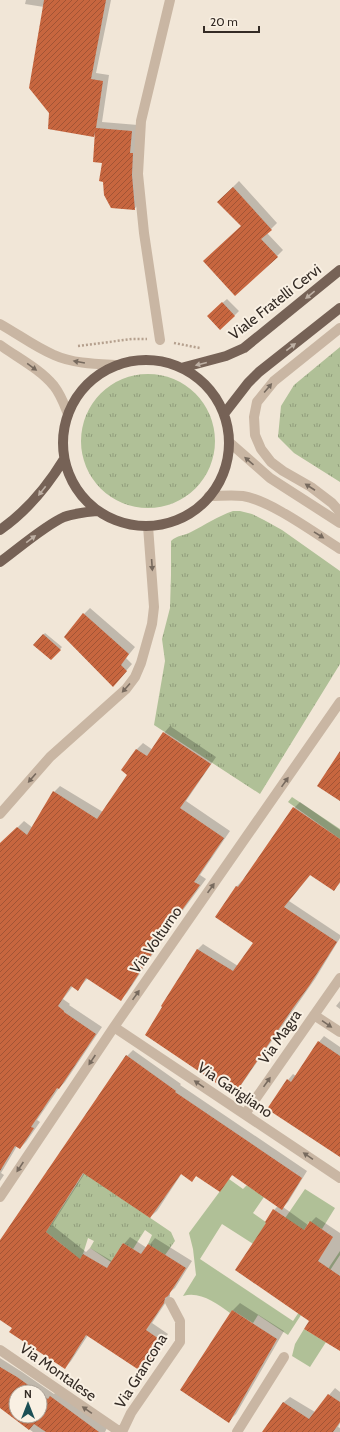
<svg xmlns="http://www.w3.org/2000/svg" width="340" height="1432" font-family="Cabin,sans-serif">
  <defs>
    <pattern id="grass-tufts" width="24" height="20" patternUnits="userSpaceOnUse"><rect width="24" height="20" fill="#b0c097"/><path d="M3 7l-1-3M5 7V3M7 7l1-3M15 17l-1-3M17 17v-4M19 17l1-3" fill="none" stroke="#909c7b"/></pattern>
    <pattern id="building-hatch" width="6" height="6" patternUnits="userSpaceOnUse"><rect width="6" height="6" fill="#c7663f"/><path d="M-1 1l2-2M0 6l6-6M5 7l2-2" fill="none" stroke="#a25435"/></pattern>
  </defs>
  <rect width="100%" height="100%" fill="#f1e6d7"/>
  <!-- grass -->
  <path fill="url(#grass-tufts)" d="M 340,347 L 340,482 L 294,453 L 278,437 L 281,406 L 294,385 Z
    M81 441a67 67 0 1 1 134 0a67 67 0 1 1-134 0Z
    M 233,511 L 240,511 L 252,514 L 264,520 L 282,530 L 340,571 L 340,664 L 260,794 L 154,725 L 165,661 L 162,639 L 170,608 L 171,575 L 171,541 C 177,535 184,536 191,532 C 205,525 218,516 233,511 Z
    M 84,1173 L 171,1232 L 175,1241 L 165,1255 L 148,1244 L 152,1235 L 145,1230 L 133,1249 L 123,1243 L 111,1262 L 90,1248 L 94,1241 L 88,1238 L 83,1254 L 75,1268 L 58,1258 L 65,1247 L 46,1232 Z"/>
  <!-- garden -->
  <path fill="#b0c097" d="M 292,797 L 340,829 L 340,839 L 288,802 Z
    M 229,1179 L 243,1189 L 247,1185 L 264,1197 L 253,1213 L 277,1230 L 305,1189 L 335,1208 L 322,1229 L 309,1222 L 283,1263 L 222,1224 L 200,1259 L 293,1321 L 340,1251 L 340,1255 L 288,1335 L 258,1315 L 253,1323 L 232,1310 L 230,1313 C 216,1303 200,1291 183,1296 L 196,1275 L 193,1249 L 189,1233 Z
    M 304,1329 L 326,1342 L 310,1367 L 292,1356 L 295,1344 Z"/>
  <!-- shadow -->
  <path fill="#0003" fill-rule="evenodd" d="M 26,0 L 111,0 L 96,73 L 109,75 L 102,122 L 138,125 L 140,203 L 134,209 L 103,162 L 96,134 L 94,136 L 50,113 L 44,7 L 25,4 Z
    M 239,181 L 277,223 L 267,233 L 283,250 L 277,256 L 242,226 L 218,202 Z
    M 227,299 L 239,311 L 234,316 L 212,312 Z
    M 90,608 L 135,647 L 126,658 L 132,664 L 119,679 L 84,614 Z
    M 45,633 L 62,647 L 51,659 L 35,644 Z
    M 170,726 L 216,757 L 186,801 L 230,831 L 200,875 L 206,879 L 172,925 L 127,993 L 121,999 L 88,978 L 78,989 L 73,986 L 63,999 L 70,1004 L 69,1005 L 102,1027 L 65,1082 L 59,1088 L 37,1120 L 40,1122 L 26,1142 L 20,1148 L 17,1146 L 1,1173 L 4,1175 L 0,1181 L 0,845 L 24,821 L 33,828 L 54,792 L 60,786 L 103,812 L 129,774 L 122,770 L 137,749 L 143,743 L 153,750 L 164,733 Z
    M 300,802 L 340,830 L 340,883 L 334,889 L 311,874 L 289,901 L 340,935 L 340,938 L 315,979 L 239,1088 L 234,1094 L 197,950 L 203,944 L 238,966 L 254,942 L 236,887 L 242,881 L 243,882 L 294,808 Z
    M 340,1001 L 340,1009 L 336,1006 Z
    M 324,1036 L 340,1047 L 340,1155 L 288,1080 L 293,1074 L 296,1076 L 319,1042 Z
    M 133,1050 L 181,1084 L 180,1085 L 307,1171 L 288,1202 L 283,1207 L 308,1225 L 316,1217 L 340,1233 L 340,1349 L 310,1321 L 267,1222 L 274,1210 L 278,1206 L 233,1174 L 220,1190 L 197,1175 L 192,1180 L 182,1173 L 157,1211 L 150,1217 L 85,1173 L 52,1225 L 86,1252 L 90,1248 L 112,1261 L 124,1244 L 130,1237 L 147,1248 L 155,1238 L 192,1261 L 175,1288 L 170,1292 L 170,1296 L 152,1323 L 168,1334 L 149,1364 L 142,1371 L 88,1335 L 71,1361 L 65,1368 L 0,1319 L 0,1241 L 127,1056 Z
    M 240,1303 L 284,1331 L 236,1414 L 228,1422 L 181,1390 L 233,1310 Z
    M 0,1358 L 22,1372 L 54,1394 L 57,1391 L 107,1428 L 105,1432 L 33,1432 L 0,1407 ZM 16,1392 L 40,1392 L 40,1416 L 16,1416 Z
    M 335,1388 L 340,1392 L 340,1423 L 338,1427 L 340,1428 L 340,1432 L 266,1432 L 283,1403 L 290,1397 L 315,1412 Z"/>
  <!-- building -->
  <path fill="url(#building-hatch)" d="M 44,0 L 106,0 L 91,79 L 103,81 L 96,128 L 132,131 L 130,153 L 133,153 L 132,175 L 135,210 L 111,208 L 104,195 L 103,182 L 99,181 L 102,163 L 93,162 L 95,131 L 94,137 L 48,129 L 49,113 L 29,88 Z
    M 233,187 L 272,230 L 261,239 L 278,257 L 235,296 L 203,261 L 241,226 L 217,202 Z
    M 222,302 L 235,316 L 220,330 L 207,316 Z
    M 83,613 L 129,654 L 121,665 L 127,671 L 113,687 L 64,637 Z
    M 43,634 L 61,650 L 51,660 L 33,645 Z
    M 163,732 L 211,764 L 180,808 L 224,838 L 194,882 L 200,885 L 166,932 L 121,1001 L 86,978 L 78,991 L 71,986 L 58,1006 L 64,1011 L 64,1012 L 96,1034 L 59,1089 L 57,1088 L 31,1127 L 34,1128 L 20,1149 L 15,1146 L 0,1171 L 0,843 L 17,827 L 27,835 L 53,791 L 97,819 L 127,775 L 121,770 L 136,749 L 147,756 Z
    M 340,751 L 340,801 L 317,786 Z
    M 293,807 L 340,839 L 340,882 L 334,891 L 310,875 L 284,907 L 337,942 L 309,986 L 293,1008 L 234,1095 L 145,1035 L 162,1007 L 161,1006 L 197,949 L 233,971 L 253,943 L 215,917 L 236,886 L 238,887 Z
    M 318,1041 L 340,1056 L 340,1157 L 267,1109 L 287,1079 L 291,1082 Z
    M 126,1055 L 176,1091 L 175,1092 L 302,1178 L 282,1210 L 232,1175 L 220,1192 L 196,1176 L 192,1182 L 181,1174 L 150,1218 L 83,1173 L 46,1232 L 80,1259 L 83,1254 L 107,1268 L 123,1243 L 141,1254 L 148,1244 L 186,1268 L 168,1296 L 165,1298 L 164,1303 L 146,1330 L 162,1341 L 142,1372 L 86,1335 L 65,1369 L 9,1332 L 12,1328 L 0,1320 L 0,1240 Z
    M 273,1209 L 304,1230 L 310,1221 L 333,1237 L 318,1261 L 340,1276 L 340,1351 L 304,1329 L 309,1321 L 235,1270 L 266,1223 L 265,1222 Z
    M 232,1310 L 277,1339 L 229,1423 L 180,1390 Z
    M 0,1367 L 17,1377 L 38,1392 L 16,1392 L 16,1416 L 40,1416 L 40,1394 L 48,1399 L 50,1396 L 99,1432 L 46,1432 L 34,1424 L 29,1430 L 0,1408 Z
    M 328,1394 L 340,1402 L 340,1422 L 333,1432 L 262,1432 L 283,1402 L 309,1419 Z"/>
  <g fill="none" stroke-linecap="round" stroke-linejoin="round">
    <!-- path -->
    <path stroke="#b5a08e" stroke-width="2.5" stroke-dasharray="2 2" stroke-linecap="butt" d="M 174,343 L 200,348
      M 78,346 L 132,339 L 147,339"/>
    <!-- minor -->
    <path stroke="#c9b6a3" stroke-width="10" d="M 0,324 C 18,334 35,347 54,355 C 74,364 97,364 118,365
      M 340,328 L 274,381 L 257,402 L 254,417 L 255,435 L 261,449 L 271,462 L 283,471 L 311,487 L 332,503 L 340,512
      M 160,340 L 144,233 L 138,174 L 141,121 L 170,0
      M 0,345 C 18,358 40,369 54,386 C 61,395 64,404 68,414
      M 229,442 L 270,478 L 340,523
      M 209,496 C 220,496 232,495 243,496 C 270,500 316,534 340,549
      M 0,814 L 50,757 L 126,689 L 135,677 L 141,663 L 152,624 L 154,607 L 148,526
      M 314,1015 L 340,1032
      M 114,1027 L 340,1178
      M 245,1114 L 340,978
      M 0,1197 L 114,1027 L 340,702
      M 0,1350 L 120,1432
      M 122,1432 L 131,1413 L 180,1342 L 180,1321 L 170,1302
      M 237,1432 L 284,1357"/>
    <!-- major -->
    <path stroke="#766256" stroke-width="10" d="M63 443a83 83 0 1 1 166 0a83 83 0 1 1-166 0Z
      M 181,368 L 226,356 L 244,348 L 340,270
      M 224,414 L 248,383 L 259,372 L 340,308
      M 0,530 C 27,511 47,487 64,459
      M 0,562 C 18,549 44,526 64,517 C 75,513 87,512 98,511"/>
  </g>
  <!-- one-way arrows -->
  <defs><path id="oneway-solid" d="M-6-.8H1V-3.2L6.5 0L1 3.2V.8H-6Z"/></defs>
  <g fill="#beb0a4">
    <use href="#oneway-solid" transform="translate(310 295) rotate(141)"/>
    <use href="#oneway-solid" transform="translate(291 347) rotate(-38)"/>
    <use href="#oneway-solid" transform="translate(201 364) rotate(166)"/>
    <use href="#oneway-solid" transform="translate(42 491) rotate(128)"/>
    <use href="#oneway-solid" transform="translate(31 539) rotate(-37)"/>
  </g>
  <g fill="#776a5e">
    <use href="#oneway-solid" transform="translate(79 362) rotate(-170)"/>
    <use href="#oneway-solid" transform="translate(32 367) rotate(36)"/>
    <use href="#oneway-solid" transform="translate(268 388) rotate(-50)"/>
    <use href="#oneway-solid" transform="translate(249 461) rotate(-139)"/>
    <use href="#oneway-solid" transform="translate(310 487) rotate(-147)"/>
    <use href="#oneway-solid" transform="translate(319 535) rotate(32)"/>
    <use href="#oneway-solid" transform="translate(152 565) rotate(86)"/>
    <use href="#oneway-solid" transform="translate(126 688) rotate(132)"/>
    <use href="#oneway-solid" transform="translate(32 778) rotate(131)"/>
    <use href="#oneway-solid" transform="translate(285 782) rotate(-55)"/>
    <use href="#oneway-solid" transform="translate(211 888) rotate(-55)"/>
    <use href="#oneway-solid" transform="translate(136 995) rotate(-55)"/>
    <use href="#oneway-solid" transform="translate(327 1024) rotate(34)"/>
    <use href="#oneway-solid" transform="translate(92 1060) rotate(124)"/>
    <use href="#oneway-solid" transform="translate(267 1082) rotate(-55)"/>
    <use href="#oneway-solid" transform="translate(199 1084) rotate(-146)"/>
    <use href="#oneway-solid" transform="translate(308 1156) rotate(-146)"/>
    <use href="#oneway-solid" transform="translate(20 1167) rotate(124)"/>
    <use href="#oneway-solid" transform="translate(87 1410) rotate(-145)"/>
  </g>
  <g text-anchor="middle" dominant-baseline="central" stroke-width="4" stroke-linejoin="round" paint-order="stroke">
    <!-- street labels -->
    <g font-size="15" fill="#342b25" stroke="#f9f0e3">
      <text transform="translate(275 302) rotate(-38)">Viale Fratelli Cervi</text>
      <text transform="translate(156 940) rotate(-55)">Via Volturno</text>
      <text transform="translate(280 1037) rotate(-55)">Via Magra</text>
      <text transform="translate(235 1090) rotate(34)">Via Garigliano</text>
      <text transform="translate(141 1371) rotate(-58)">Via Grancona</text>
      <text transform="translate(58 1372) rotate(35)">Via Montalese</text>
    </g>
  </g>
  <!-- north arrow -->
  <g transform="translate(28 1404)"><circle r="19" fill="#f9f0e3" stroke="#aaa197"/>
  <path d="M0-3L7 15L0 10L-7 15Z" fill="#1b4f55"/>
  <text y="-6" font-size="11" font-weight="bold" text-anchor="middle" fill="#342b25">N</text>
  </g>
  <!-- scale -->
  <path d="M204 26v6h55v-6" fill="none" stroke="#342b25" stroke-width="2"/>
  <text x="210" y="26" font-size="12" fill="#342b25" stroke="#f9f0e3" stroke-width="3" paint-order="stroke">20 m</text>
</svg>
